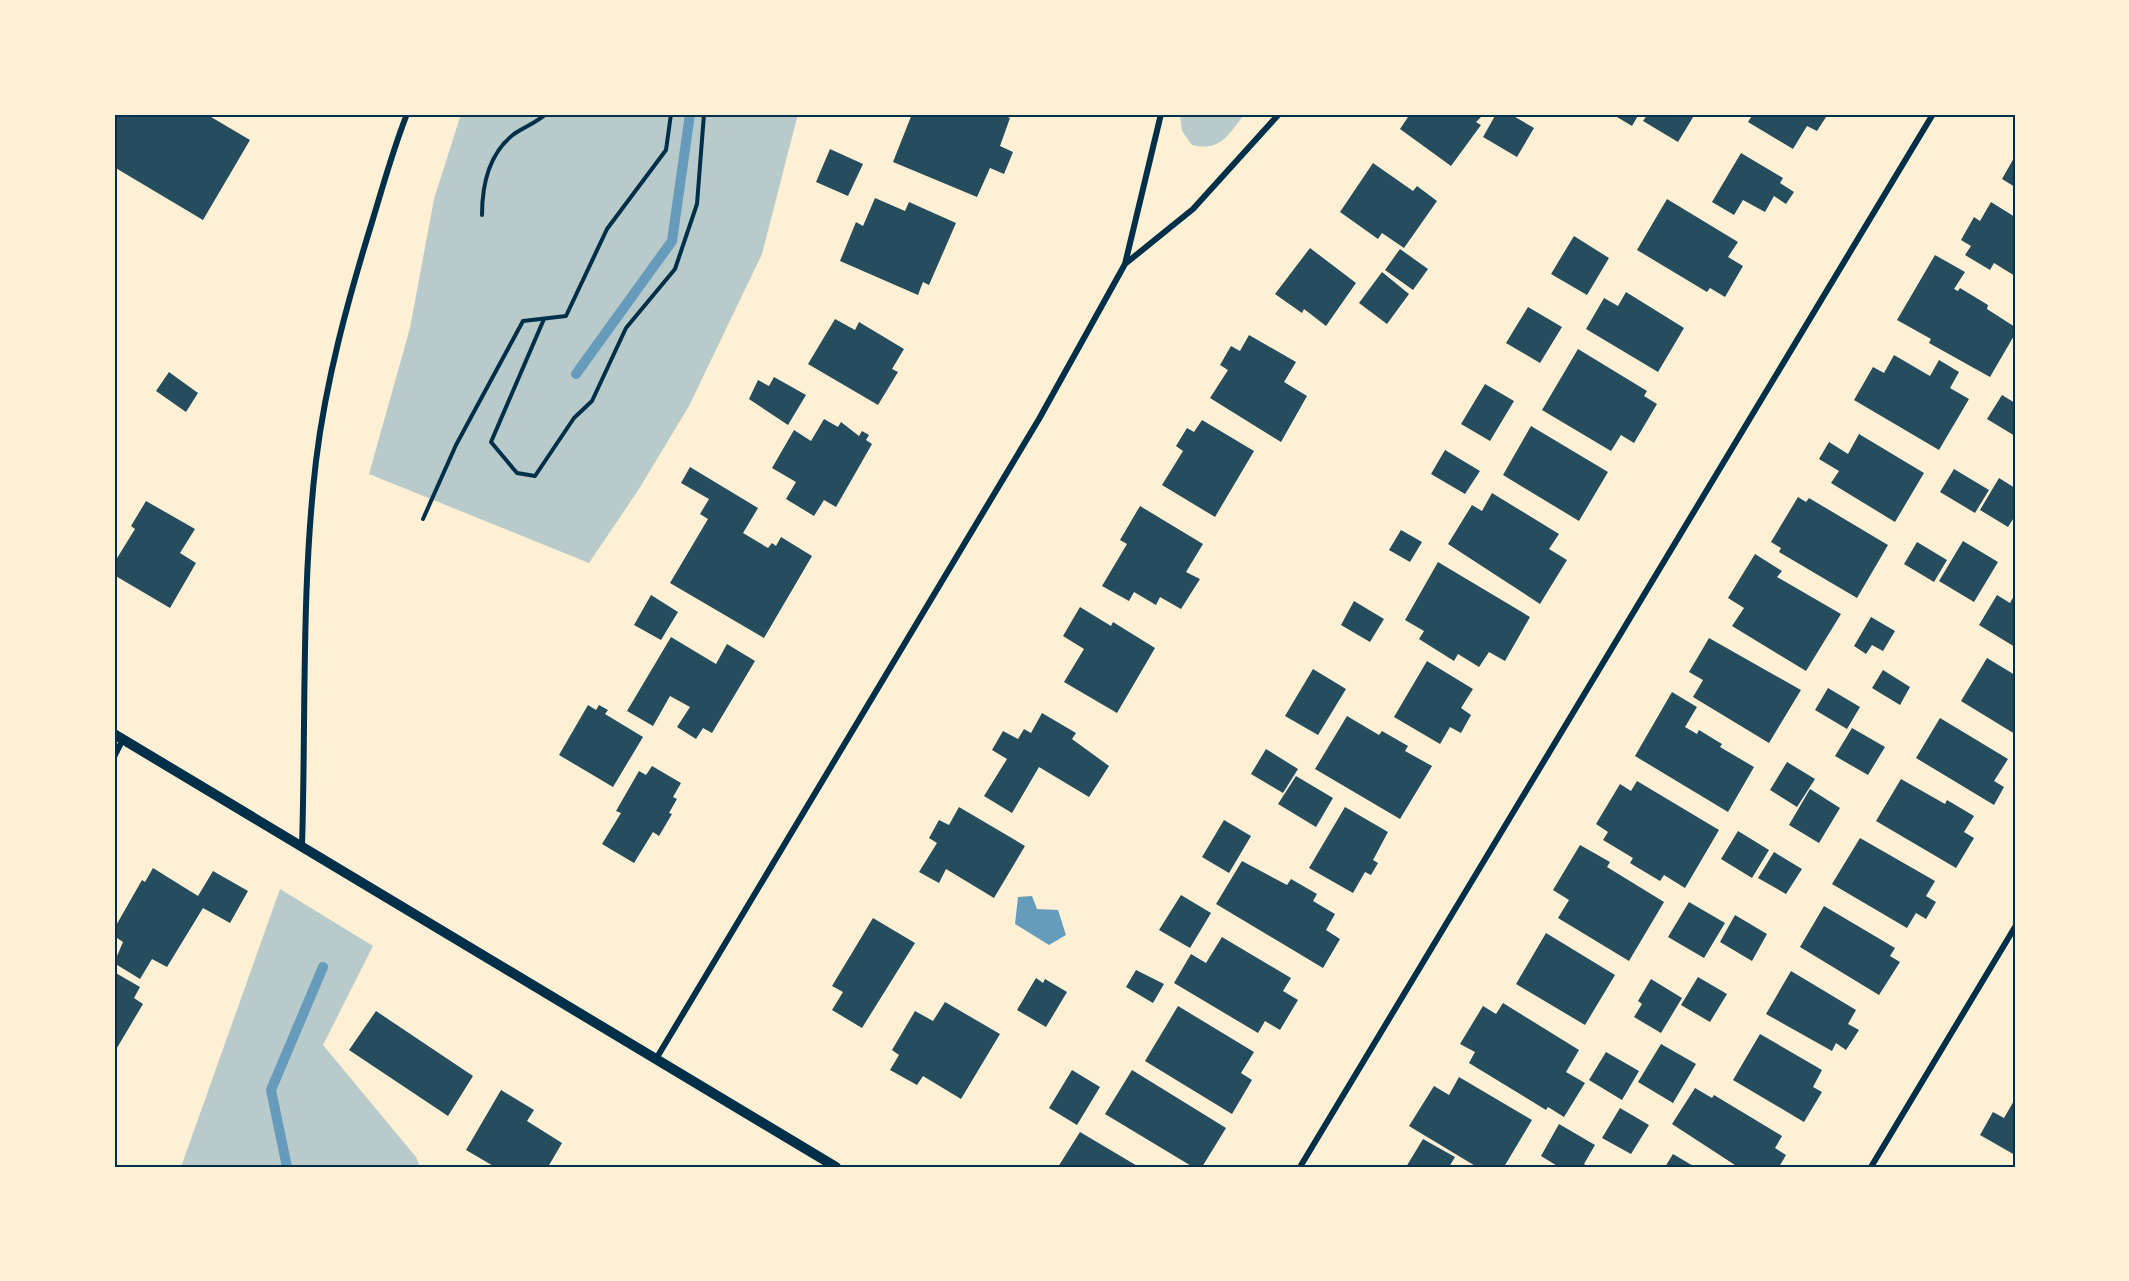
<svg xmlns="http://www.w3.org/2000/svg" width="2129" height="1281" font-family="'IBM Plex Sans',sans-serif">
  <rect width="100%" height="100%" fill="#fdf0d5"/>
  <!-- green -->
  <path fill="#b9caca" d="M 461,114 L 798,114 L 762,254 L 689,406 L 639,489 L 589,563 L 369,474 L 410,328 L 434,199 Z
    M 1180,114 L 1245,114 C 1228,134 1222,152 1192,145 L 1182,131 Z
    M 280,889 L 373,946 L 323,1045 L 416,1157 L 420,1167 L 181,1167 Z"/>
  <!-- water -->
  <path fill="#669bbc" d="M 1032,896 L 1037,909 L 1058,910 L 1066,935 L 1049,945 L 1015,924 L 1018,897 Z"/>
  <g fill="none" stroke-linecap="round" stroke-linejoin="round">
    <!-- stream -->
    <path stroke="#669bbc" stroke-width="10" d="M 576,374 L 672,241 L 690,114
      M 287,1167 L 271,1090 L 323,967"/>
  </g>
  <!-- building -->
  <path fill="#264d5e" d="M 114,114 L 206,114 L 250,140 L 203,220 L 114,167 Z
    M 912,114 L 1000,114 L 1010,118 L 1000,146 L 1013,152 L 1004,174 L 990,168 L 977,197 L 893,162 Z
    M 1410,114 L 1477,114 L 1481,117 L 1476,122 L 1481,125 L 1451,166 L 1400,129 Z
    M 1496,114 L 1510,114 L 1534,128 L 1517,157 L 1483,137 Z
    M 1612,114 L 1639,114 L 1632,126 Z
    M 1648,114 L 1695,114 L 1678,142 L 1643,121 Z
    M 1753,114 L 1828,114 L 1817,131 L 1807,126 L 1793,149 L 1748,122 Z
    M 830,149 L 863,164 L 848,196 L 816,182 Z
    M 1741,153 L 1783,178 L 1780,183 L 1794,192 L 1786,204 L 1774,196 L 1765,212 L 1743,200 L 1734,215 L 1712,202 Z
    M 2015,156 L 2015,187 L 2002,179 Z
    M 1373,163 L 1413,191 L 1417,186 L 1437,201 L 1404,248 L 1382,233 L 1378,239 L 1340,212 Z
    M 875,198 L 905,211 L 909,202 L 956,223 L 929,285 L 923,282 L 918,295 L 840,261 L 856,222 L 863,226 Z
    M 1667,199 L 1738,242 L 1728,257 L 1743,266 L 1725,297 L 1710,288 L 1707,292 L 1637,250 Z
    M 1991,202 L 2015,217 L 2015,276 L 1994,263 L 1990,270 L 1965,255 L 1971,246 L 1961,240 L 1974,217 L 1980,221 Z
    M 1574,236 L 1609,258 L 1587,295 L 1551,274 Z
    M 1310,248 L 1356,283 L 1326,326 L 1304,309 L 1302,313 L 1275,294 Z
    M 1400,249 L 1428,269 L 1413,290 L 1385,270 Z
    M 1935,255 L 1965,272 L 1954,289 L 1958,291 L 1960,288 L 1988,305 L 1987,309 L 2015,327 L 2015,334 L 1990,377 L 1929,343 L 1931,339 L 1897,320 Z
    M 1382,272 L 1409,294 L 1387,324 L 1359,303 Z
    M 1626,292 L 1684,328 L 1658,372 L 1586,329 L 1604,298 L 1618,306 Z
    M 1528,307 L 1562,327 L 1540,363 L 1506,343 Z
    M 835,319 L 855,330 L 859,322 L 904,349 L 892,369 L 898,372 L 878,405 L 808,364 Z
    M 1249,335 L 1296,362 L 1284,382 L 1307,396 L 1281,442 L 1210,398 L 1228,370 L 1220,365 L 1231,346 L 1240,351 Z
    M 1578,349 L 1647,391 L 1644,396 L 1657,404 L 1634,443 L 1621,435 L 1611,451 L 1542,410 Z
    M 1894,355 L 1930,376 L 1939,360 L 1959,372 L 1950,388 L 1969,399 L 1939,450 L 1854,400 L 1873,367 L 1884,373 Z
    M 169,372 L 198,393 L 186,412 L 156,391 Z
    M 774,377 L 806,395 L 788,425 L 749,399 L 758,380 L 769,386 Z
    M 1485,384 L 1514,401 L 1490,441 L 1461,424 Z
    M 2002,395 L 2015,403 L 2015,436 L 1987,419 Z
    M 824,419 L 838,427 L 841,422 L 859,436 L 862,431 L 869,435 L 866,440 L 872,444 L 836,507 L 824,500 L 814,516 L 786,499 L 796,482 L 772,468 L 794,430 L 811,441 Z
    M 1202,420 L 1254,451 L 1215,517 L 1162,485 L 1183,451 L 1176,446 L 1187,428 L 1194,432 Z
    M 1531,426 L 1608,472 L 1579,521 L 1503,475 Z
    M 1859,434 L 1924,473 L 1895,522 L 1831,483 L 1839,471 L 1819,459 L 1829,442 L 1848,454 Z
    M 1445,450 L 1480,471 L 1465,494 L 1431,474 Z
    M 690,467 L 758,508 L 743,533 L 768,548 L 772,543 L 776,546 L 781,537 L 812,556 L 764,638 L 670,583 L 708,519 L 700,514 L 709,499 L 681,483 Z
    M 1954,469 L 1989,490 L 1975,513 L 1940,492 Z
    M 1999,478 L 2015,488 L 2015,516 L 2008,527 L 1980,510 Z
    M 1492,493 L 1559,534 L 1549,549 L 1567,560 L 1540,604 L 1448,544 L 1472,505 L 1482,511 Z
    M 1798,497 L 1806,502 L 1809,498 L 1888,545 L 1857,598 L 1779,552 L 1781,548 L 1771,542 Z
    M 146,501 L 195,529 L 180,553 L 196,563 L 170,608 L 114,575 L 114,563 L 135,529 L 131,526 Z
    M 1140,506 L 1203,544 L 1186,572 L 1200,579 L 1181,609 L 1160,597 L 1156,605 L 1134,592 L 1129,601 L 1102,586 L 1127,544 L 1120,540 Z
    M 1401,530 L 1422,542 L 1410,562 L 1389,550 Z
    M 1963,541 L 1998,562 L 1974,602 L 1939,581 Z
    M 1917,542 L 1947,560 L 1934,582 L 1904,564 Z
    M 1755,554 L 1782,571 L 1777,577 L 1841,614 L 1806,671 L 1732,626 L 1744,608 L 1728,598 Z
    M 1438,562 L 1530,617 L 1505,661 L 1489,652 L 1479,667 L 1458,654 L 1454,661 L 1419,639 L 1424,631 L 1405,620 Z
    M 2015,594 L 2015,647 L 1979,625 L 1997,595 L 2010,603 Z
    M 651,595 L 678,612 L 661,640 L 634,625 Z
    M 1354,601 L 1384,619 L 1370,642 L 1341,625 Z
    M 1080,607 L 1111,626 L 1113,622 L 1155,648 L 1117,713 L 1064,682 L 1084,649 L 1063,636 Z
    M 1871,617 L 1895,631 L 1883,651 L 1872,645 L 1866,654 L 1854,646 Z
    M 671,637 L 716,664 L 727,644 L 755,661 L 712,733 L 703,728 L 696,739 L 677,727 L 690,707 L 670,696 L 653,726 L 627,711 Z
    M 1709,638 L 1801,690 L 1769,743 L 1693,697 L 1703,680 L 1689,672 Z
    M 1987,658 L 2015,675 L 2015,734 L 1961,701 Z
    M 1427,661 L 1473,689 L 1461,708 L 1471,715 L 1461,733 L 1450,727 L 1440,744 L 1394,717 Z
    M 1313,669 L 1346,689 L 1318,735 L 1285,716 Z
    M 1883,670 L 1910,687 L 1900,705 L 1872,688 Z
    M 1828,688 L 1860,707 L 1847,729 L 1815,710 Z
    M 1672,692 L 1697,707 L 1685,727 L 1697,734 L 1699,730 L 1722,744 L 1720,747 L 1754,767 L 1728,812 L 1635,756 Z
    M 588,705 L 596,710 L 599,705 L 608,710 L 605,714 L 643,737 L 613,787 L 559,755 Z
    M 1042,713 L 1076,733 L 1072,739 L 1109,766 L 1089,797 L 1039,767 L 1012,813 L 984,796 L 1007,759 L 992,750 L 1003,731 L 1018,739 L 1024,729 L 1031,733 Z
    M 1347,716 L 1379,735 L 1382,731 L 1408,746 L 1405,751 L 1432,766 L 1400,819 L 1315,769 Z
    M 1940,718 L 2008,759 L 1994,781 L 2004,787 L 1994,805 L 1916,758 Z
    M 1852,728 L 1885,747 L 1868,775 L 1835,756 Z
    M 1266,749 L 1298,769 L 1283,793 L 1251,774 Z
    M 1787,762 L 1815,779 L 1797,807 L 1770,790 Z
    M 652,766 L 681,783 L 673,797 L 677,799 L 669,813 L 672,814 L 659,836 L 653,832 L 634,863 L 602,844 L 621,813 L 616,811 L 639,771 L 646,775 Z
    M 1296,776 L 1333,798 L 1316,827 L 1278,804 Z
    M 1901,779 L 1945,804 L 1947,800 L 1974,816 L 1964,832 L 1974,838 L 1956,868 L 1876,821 Z
    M 1637,781 L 1719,830 L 1685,888 L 1664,875 L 1660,881 L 1630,863 L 1633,858 L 1603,840 L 1608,832 L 1596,824 L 1620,784 L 1631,791 Z
    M 1810,789 L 1840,808 L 1819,843 L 1789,825 Z
    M 959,807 L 1025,846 L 994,898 L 946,869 L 939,883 L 919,872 L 937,843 L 929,838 L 939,820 L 949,825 Z
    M 1345,807 L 1388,832 L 1373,860 L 1378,863 L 1371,875 L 1365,872 L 1353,893 L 1309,868 Z
    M 1224,820 L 1251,836 L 1229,873 L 1202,857 Z
    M 1738,831 L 1769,850 L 1752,878 L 1721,859 Z
    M 1860,838 L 1935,881 L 1926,896 L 1936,902 L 1926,919 L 1916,913 L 1907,928 L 1832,884 Z
    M 1580,845 L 1610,862 L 1607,867 L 1664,902 L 1629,961 L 1558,918 L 1569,900 L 1553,890 Z
    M 1774,852 L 1802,869 L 1786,894 L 1758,878 Z
    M 1242,861 L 1287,885 L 1291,879 L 1317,894 L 1313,901 L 1335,914 L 1326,930 L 1340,939 L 1323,968 L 1216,904 Z
    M 153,868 L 198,896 L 213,871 L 248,891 L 230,923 L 203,908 L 167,967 L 152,959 L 140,979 L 114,963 L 123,942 L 114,936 L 114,929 L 142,880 L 145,882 Z
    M 1181,895 L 1211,913 L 1190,948 L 1159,930 Z
    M 1689,902 L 1725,923 L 1704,958 L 1668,937 Z
    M 1824,906 L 1895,948 L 1890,956 L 1900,962 L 1879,995 L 1800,947 Z
    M 1735,915 L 1767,934 L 1752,961 L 1720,942 Z
    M 873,918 L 915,943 L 862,1028 L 832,1010 L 843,992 L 832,986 Z
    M 1546,933 L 1615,975 L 1585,1025 L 1516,984 Z
    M 1222,937 L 1291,978 L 1283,991 L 1298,1000 L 1280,1030 L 1265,1021 L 1258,1033 L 1174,983 L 1191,954 L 1206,963 Z
    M 1136,970 L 1164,984 L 1153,1003 L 1126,987 Z
    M 1791,971 L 1856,1010 L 1848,1024 L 1859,1030 L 1846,1050 L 1836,1043 L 1832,1051 L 1766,1014 Z
    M 114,972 L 140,987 L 134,998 L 143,1004 L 114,1053 Z
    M 1698,977 L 1727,994 L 1710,1022 L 1681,1005 Z
    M 1036,978 L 1043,983 L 1045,979 L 1067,992 L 1046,1027 L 1017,1010 Z
    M 1651,979 L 1682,998 L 1661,1033 L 1634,1017 L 1642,1004 L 1638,1001 Z
    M 945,1002 L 1000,1034 L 961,1099 L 923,1076 L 917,1085 L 890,1070 L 899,1055 L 892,1050 L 915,1011 L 933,1021 Z
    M 1503,1003 L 1579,1050 L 1566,1072 L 1585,1083 L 1564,1117 L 1548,1107 L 1546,1110 L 1469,1063 L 1475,1052 L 1460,1044 L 1483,1006 L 1496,1014 Z
    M 1178,1006 L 1254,1052 L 1241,1073 L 1252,1080 L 1232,1114 L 1145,1061 Z
    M 376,1011 L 473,1076 L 448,1116 L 349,1050 Z
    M 1760,1034 L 1822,1070 L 1813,1087 L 1822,1092 L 1804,1122 L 1733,1080 Z
    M 1661,1044 L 1696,1064 L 1673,1103 L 1638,1082 Z
    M 1606,1052 L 1639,1071 L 1622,1100 L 1589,1080 Z
    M 1072,1070 L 1100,1087 L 1077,1125 L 1049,1108 Z
    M 1132,1070 L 1226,1128 L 1202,1167 L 1193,1167 L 1105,1114 Z
    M 1459,1077 L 1532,1120 L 1504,1167 L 1477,1167 L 1409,1126 L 1434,1086 L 1449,1095 Z
    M 1695,1088 L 1712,1098 L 1714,1095 L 1782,1136 L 1775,1148 L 1786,1155 L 1779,1167 L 1738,1167 L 1672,1124 Z
    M 501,1090 L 534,1110 L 527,1121 L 562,1143 L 548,1167 L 495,1167 L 466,1150 Z
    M 2015,1099 L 2015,1155 L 1980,1135 L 1993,1112 L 2004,1118 Z
    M 1620,1108 L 1649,1125 L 1631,1154 L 1602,1138 Z
    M 1559,1124 L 1595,1145 L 1584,1164 L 1589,1167 L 1559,1167 L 1541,1156 Z
    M 1080,1132 L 1139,1167 L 1058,1167 Z
    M 1423,1139 L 1455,1157 L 1449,1167 L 1406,1167 Z
    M 1673,1154 L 1695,1167 L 1665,1167 Z"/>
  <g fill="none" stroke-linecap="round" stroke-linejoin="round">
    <!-- path -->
    <path stroke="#003049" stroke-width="4" d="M 482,215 C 482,185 488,154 514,134 C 524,127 536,123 546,114
      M 544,319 L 491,442 L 517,473 L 535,476 L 574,418 L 592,401 L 626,328 L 675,269 L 697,204 L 704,114
      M 423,519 L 456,445 L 523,321 L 566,316 L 607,229 L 666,150 L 671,114"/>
    <!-- minor -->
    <path stroke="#003049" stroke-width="6" d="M 1125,264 L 1161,114
      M 114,757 L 123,739
      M 302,846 C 306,718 301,588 316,461 C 326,379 348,300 372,222 C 383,186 393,149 407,114
      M 656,1059 L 1039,419 L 1125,264 L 1193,209 L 1279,114
      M 1300,1167 L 1933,114
      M 1871,1167 L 2015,927"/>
    <!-- tertiary -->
    <path stroke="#003049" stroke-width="10" d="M 114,734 L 836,1167"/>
  </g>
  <!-- border -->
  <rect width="2129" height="1281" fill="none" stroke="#fdf0d5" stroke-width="231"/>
  <rect x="116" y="116" width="1898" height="1050" fill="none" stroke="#003049" stroke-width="2"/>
</svg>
